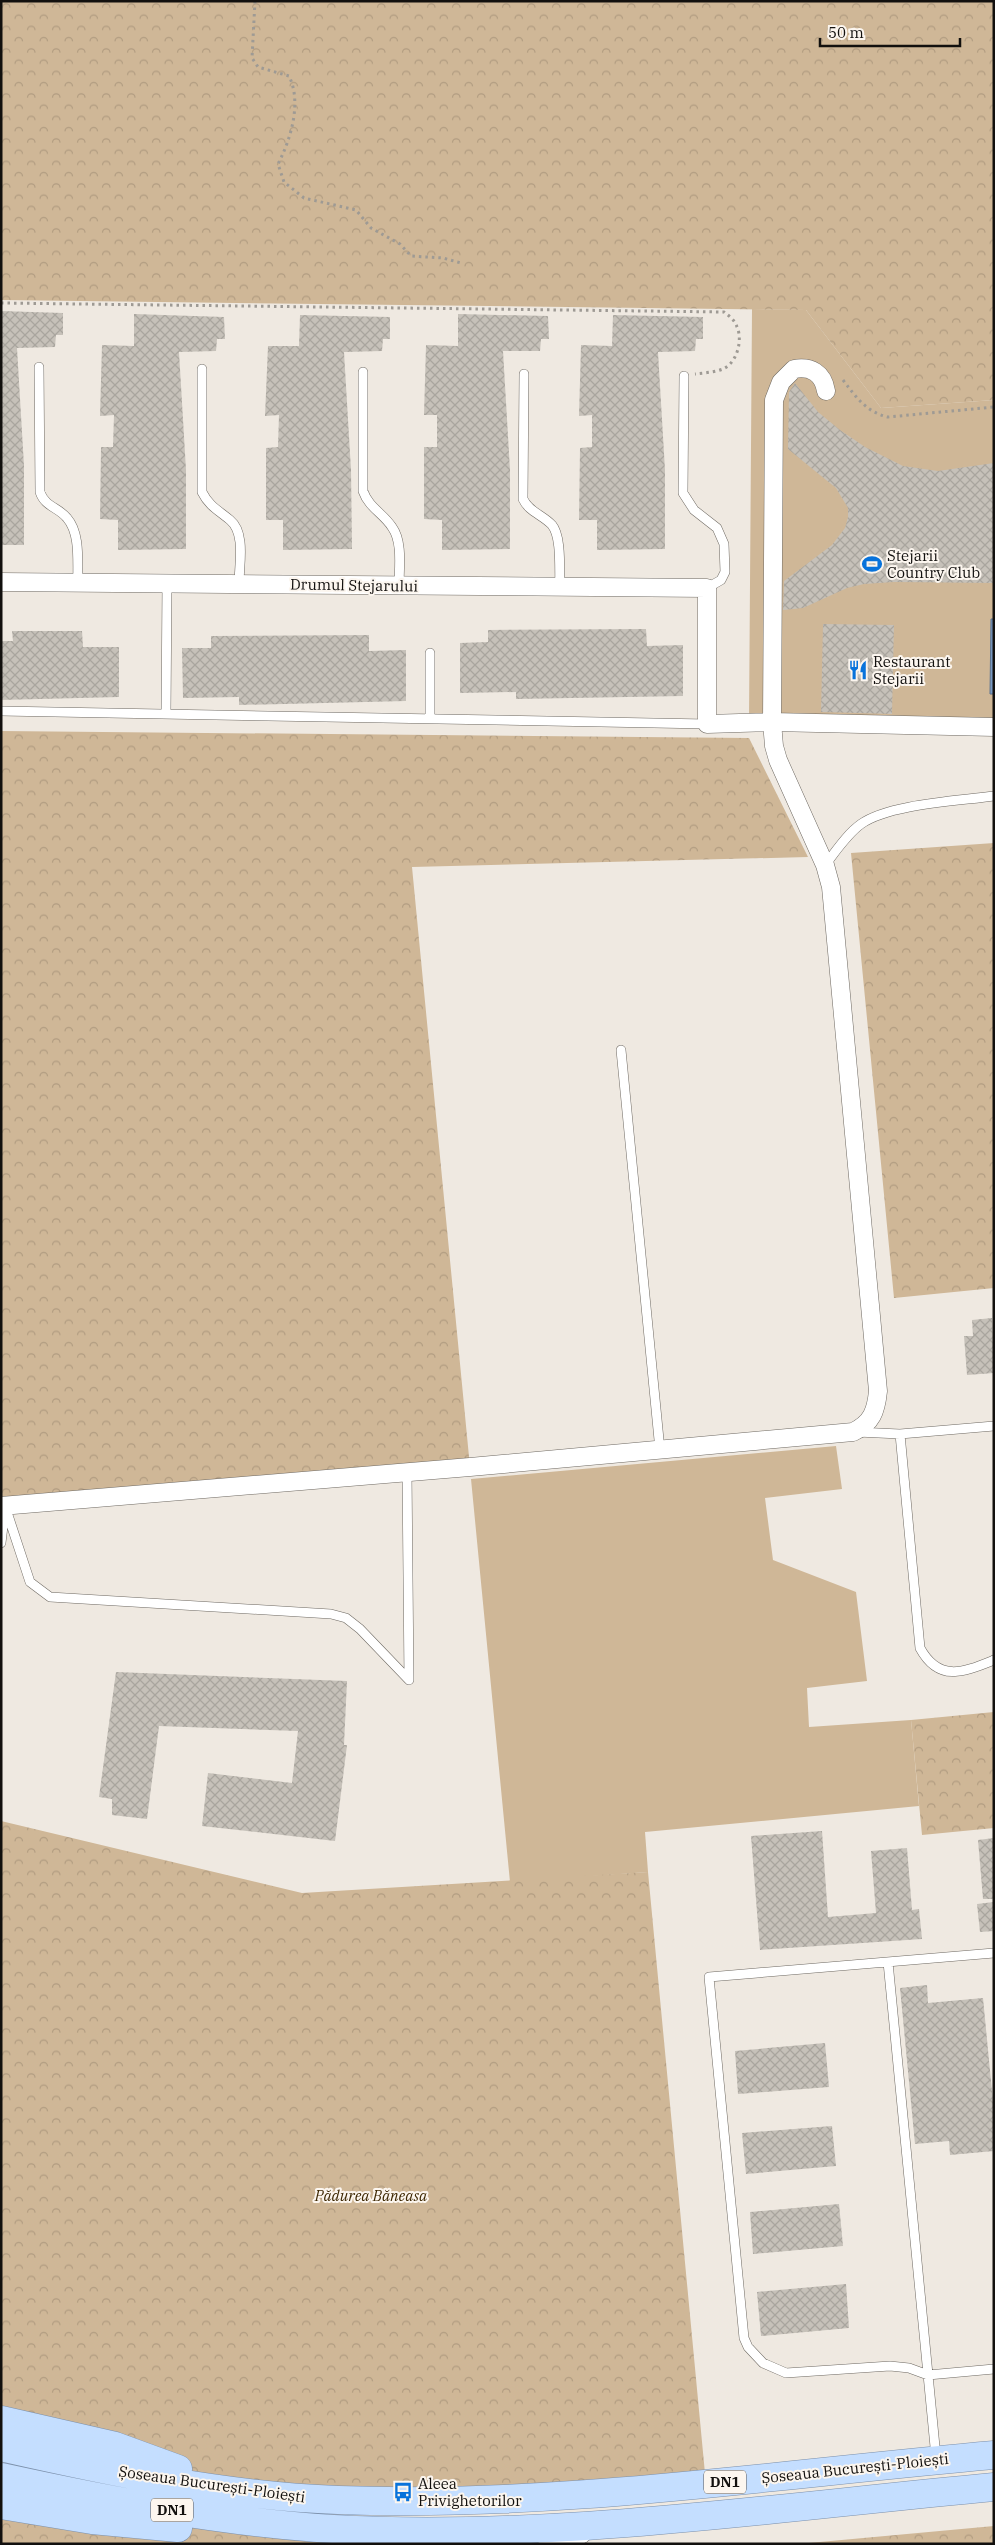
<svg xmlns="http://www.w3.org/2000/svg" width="995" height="2545" font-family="'IBM Plex Serif',serif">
  <defs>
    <pattern id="forest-crowns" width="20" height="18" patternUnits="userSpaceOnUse" patternTransform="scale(1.25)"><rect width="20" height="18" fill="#cfb797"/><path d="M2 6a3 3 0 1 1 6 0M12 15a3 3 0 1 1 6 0" fill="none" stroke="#b19c81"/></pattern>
    <pattern id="water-ripples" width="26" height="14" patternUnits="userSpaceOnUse" patternTransform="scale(1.25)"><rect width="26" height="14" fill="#7a9ac3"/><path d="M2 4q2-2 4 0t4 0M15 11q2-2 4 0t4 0" fill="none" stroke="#637c9d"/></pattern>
    <pattern id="building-cross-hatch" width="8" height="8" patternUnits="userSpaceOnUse" patternTransform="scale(1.25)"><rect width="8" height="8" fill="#c6c1b9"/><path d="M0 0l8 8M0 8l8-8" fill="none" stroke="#a9a59e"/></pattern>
  </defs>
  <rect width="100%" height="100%" fill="#efe9e1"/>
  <!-- grass -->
  <path fill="#cfb797" d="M 752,309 L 806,310 L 881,408 L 994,400 L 994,719 L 749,722 Z
    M 836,1446 L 842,1489 L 765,1498 L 773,1560 L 856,1592 L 867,1681 L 807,1688 L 809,1727 L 911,1720 L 919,1806 L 645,1832 L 648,1872 L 510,1882 L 471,1479 Z"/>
  <!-- forest -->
  <path fill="url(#forest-crowns)" d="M 1,1 L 994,1 L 994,400 L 881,408 L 806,310 L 1,300 Z
    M 1,731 L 749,738 L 808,857 L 412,867 L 470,1467 L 1,1506 Z
    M 994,843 L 994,1288 L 894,1298 L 851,853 Z
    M 994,1712 L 994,1828 L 922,1835 L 911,1720 Z
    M 1,1821 L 302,1893 L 648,1872 L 706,2484 L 240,2491 L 1,2420 Z
    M 1,2505 L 239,2521 L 399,2544 L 1,2544 Z
    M 994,2526 L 994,2544 L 798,2544 Z"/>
  <!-- water -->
  <path fill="url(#water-ripples)" stroke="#5b718d" d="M 991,619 L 994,619 L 994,694 L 990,694 Z"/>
  <!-- building -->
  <path fill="url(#building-cross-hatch)" d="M 1,311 L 63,313 L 63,335 L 56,335 L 55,347 L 17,348 L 24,466 L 24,545 L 1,545 Z
    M 134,314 L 224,317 L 225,339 L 217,339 L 216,351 L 179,352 L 186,470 L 186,549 L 118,550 L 118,520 L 100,519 L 101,447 L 113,447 L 114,415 L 100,416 L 102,345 L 134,346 Z
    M 458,314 L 548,316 L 549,339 L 541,339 L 540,351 L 503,351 L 510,470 L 510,549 L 442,550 L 442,520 L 424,519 L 424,447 L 437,447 L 437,415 L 424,415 L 426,345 L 458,346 Z
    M 300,315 L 390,317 L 390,339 L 383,339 L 382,351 L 344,352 L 351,470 L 352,549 L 283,550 L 283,520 L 266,520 L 266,448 L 278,447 L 279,415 L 265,416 L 268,346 L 299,346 Z
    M 613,315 L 703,317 L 703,339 L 696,339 L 695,351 L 658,352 L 665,470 L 665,549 L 597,550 L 597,520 L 579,520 L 580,448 L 592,447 L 592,415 L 579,416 L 581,345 L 612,346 Z
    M 795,383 L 818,412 L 840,430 L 865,447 L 903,466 L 938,471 L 994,463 L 994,583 L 894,582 L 864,584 L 847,588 L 803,608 L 783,610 L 784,581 L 832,545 L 845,528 L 848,517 L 848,508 L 836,488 L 788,449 L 789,392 Z
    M 823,624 L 894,625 L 892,714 L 821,712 Z
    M 646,629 L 647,646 L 683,645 L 683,696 L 516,699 L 516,692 L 460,693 L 460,643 L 488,642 L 488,630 Z
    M 12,631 L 82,631 L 83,647 L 119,647 L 119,697 L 1,700 L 1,641 L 13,641 Z
    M 369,635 L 369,651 L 406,650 L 406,701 L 239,705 L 239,697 L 183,698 L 182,648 L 211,648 L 211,636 Z
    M 992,1318 L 994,1373 L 967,1375 L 964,1336 L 973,1336 L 972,1320 Z
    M 116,1672 L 347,1681 L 344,1745 L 347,1745 L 335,1841 L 202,1826 L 208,1773 L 292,1783 L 298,1731 L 159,1726 L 147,1819 L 112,1815 L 112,1799 L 99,1797 Z
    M 822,1831 L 828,1917 L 876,1913 L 871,1851 L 907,1848 L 912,1910 L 919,1909 L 922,1939 L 760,1950 L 751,1836 Z
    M 994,1838 L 994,1899 L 983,1899 L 978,1840 Z
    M 994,1902 L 994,1931 L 980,1932 L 977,1904 Z
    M 927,1985 L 928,2003 L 983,1998 L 994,2112 L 994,2151 L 950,2155 L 949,2141 L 915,2144 L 900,1988 Z
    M 825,2043 L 829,2087 L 738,2094 L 735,2051 Z
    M 832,2126 L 836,2166 L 746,2174 L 742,2133 Z
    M 839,2204 L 843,2246 L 753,2254 L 750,2212 Z
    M 846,2284 L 849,2328 L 761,2336 L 757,2292 Z"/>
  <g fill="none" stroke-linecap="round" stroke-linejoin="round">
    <defs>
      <path id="service" d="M 39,367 L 40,492 C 45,507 58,507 67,518 C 81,534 77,563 78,583
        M 202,369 L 202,492 C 209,506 218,510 230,520 C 246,533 239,565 239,584
        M 363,372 L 363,491 C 369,508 383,513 392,527 C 403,542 399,568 399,586
        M 524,374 L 523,499 C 529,512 543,515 552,525 C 562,537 559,571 560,587
        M 684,376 L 683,493 L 694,510 L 717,528 L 724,544 L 725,572 L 721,580 L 707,588
        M 1,711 L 707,724
        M 166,714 L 167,584
        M 430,719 L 430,653
        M 825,865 C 836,851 847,834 861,824 C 889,804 959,801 994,796
        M 621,1050 L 660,1450
        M 857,1432 L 900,1434 L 994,1426
        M 900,1434 L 920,1648 C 939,1683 964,1672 994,1660
        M 407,1473 L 409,1680
        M 5,1506 L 30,1582 L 50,1597 L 331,1614 L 346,1618 L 360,1629 L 409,1680
        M 1,1543 L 5,1509
        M 994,1953 L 709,1977 L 744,2338 L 748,2347 L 763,2363 L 786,2373 L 890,2366 L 909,2368 L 928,2375 L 994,2369
        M 888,1962 L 936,2457"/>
      <path id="minor" d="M 1,582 L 707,588 L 707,724 L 772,722 L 994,727
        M 1,1506 L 470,1467 L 853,1432 C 872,1423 876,1411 878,1391 L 831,887 L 825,865 L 778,760 L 774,746 L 772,722 L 774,400 L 781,382 L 794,369 C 811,366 823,373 826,391"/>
      <path id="tertiary" d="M 549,2544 L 581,2533"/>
      <path id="trunk" d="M 1,2420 L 115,2446 L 178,2469
        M 1,2447 C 111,2472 225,2496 338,2500 C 558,2508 776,2474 994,2455
        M 1,2477 C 111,2501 221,2522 333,2529 C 553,2541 776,2507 994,2487
        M 1,2505 L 92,2520 L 178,2528"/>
    </defs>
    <!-- service casing -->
    <use href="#service" stroke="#6e6962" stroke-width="10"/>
    <!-- minor casing -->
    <use href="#minor" stroke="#6e6962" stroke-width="19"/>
    <!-- tertiary casing -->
    <use href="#tertiary" stroke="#6e6962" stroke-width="22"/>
    <!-- trunk casing -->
    <use href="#trunk" stroke="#7c90ab" stroke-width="29"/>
    <!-- path -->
    <path stroke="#9e9a94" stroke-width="3" stroke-dasharray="2.5 4" stroke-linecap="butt" d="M 255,1 L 252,58 L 258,67 L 289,76 C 302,102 291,139 278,164 L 284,182 L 304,198 L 356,210 L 371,228 L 400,244 L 411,256 L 443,258 L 461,263
      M 1,303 L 724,312 C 729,316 735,320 737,327 C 743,340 737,363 723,369 C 715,372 704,373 695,374
      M 843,380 C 856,397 866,412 888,417 L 994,407"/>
    <!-- service -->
    <use href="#service" stroke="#fff" stroke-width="9"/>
    <!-- minor -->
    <use href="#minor" stroke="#fff" stroke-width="18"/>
    <!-- tertiary -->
    <use href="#tertiary" stroke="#fff" stroke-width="21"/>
    <!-- trunk -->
    <use href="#trunk" stroke="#c4deff" stroke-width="28"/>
  </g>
  <!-- icons -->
  <defs>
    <symbol id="stadium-bare" viewBox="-9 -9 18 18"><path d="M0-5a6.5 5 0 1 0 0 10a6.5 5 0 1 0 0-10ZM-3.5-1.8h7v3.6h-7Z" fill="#0873db" stroke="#fcf6ef" stroke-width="2.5" paint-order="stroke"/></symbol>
    <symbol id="restaurant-bare" viewBox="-9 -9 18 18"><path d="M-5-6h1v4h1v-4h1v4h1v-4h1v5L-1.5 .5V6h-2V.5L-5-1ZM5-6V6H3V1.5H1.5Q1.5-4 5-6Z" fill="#0873db" stroke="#fcf6ef" stroke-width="2.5" paint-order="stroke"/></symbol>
    <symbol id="bus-bare" viewBox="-9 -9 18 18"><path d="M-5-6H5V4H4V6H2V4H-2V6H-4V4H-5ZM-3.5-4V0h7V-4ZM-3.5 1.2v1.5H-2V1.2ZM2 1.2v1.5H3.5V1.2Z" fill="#0873db" stroke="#fcf6ef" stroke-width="2.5" paint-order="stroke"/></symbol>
  </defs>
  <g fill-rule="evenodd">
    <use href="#stadium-bare" x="858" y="550" width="28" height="28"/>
    <use href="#restaurant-bare" x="844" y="656" width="28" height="28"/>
    <use href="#bus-bare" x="389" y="2478" width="28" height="28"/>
  </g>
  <g text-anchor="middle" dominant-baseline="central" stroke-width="4" stroke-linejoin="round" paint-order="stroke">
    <!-- shield labels -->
    <g fill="#fcf6ef" stroke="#585552" stroke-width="1">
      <rect x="704" y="2470.5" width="42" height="23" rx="4"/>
      <rect x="151" y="2498.5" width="42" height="23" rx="4"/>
    </g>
    <g font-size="14" font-weight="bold" fill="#12100e">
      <text x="725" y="2482">DN1</text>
      <text x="172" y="2510">DN1</text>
    </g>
    <!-- poi labels -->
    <g font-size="15" fill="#12100e" stroke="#fcf6ef" text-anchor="start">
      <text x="887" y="555">Stejarii<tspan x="887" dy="17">Country Club</tspan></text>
      <text x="873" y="661">Restaurant<tspan x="873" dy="17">Stejarii</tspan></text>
      <text x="418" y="2483">Aleea<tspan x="418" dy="17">Privighetorilor</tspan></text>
    </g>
    <!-- street labels -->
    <g font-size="15" fill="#12100e" stroke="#fcf6ef">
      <text transform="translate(354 585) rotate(1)">Drumul Stejarului</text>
      <text transform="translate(855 2468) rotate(-6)">Șoseaua București-Ploiești</text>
      <text transform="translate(212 2484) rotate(8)">Șoseaua București-Ploiești</text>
    </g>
    <!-- park labels -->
    <g font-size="15" font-style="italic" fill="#3d2702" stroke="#fcf6ef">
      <text x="371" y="2195">Pădurea Băneasa</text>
    </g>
  </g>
  <!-- border -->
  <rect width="995" height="2545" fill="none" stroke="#12100e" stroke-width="5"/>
  <!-- scale -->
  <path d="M820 38v8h140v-8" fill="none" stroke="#12100e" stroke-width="2.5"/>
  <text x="828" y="38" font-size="15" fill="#12100e" stroke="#fcf6ef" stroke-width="4" paint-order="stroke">50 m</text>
</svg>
